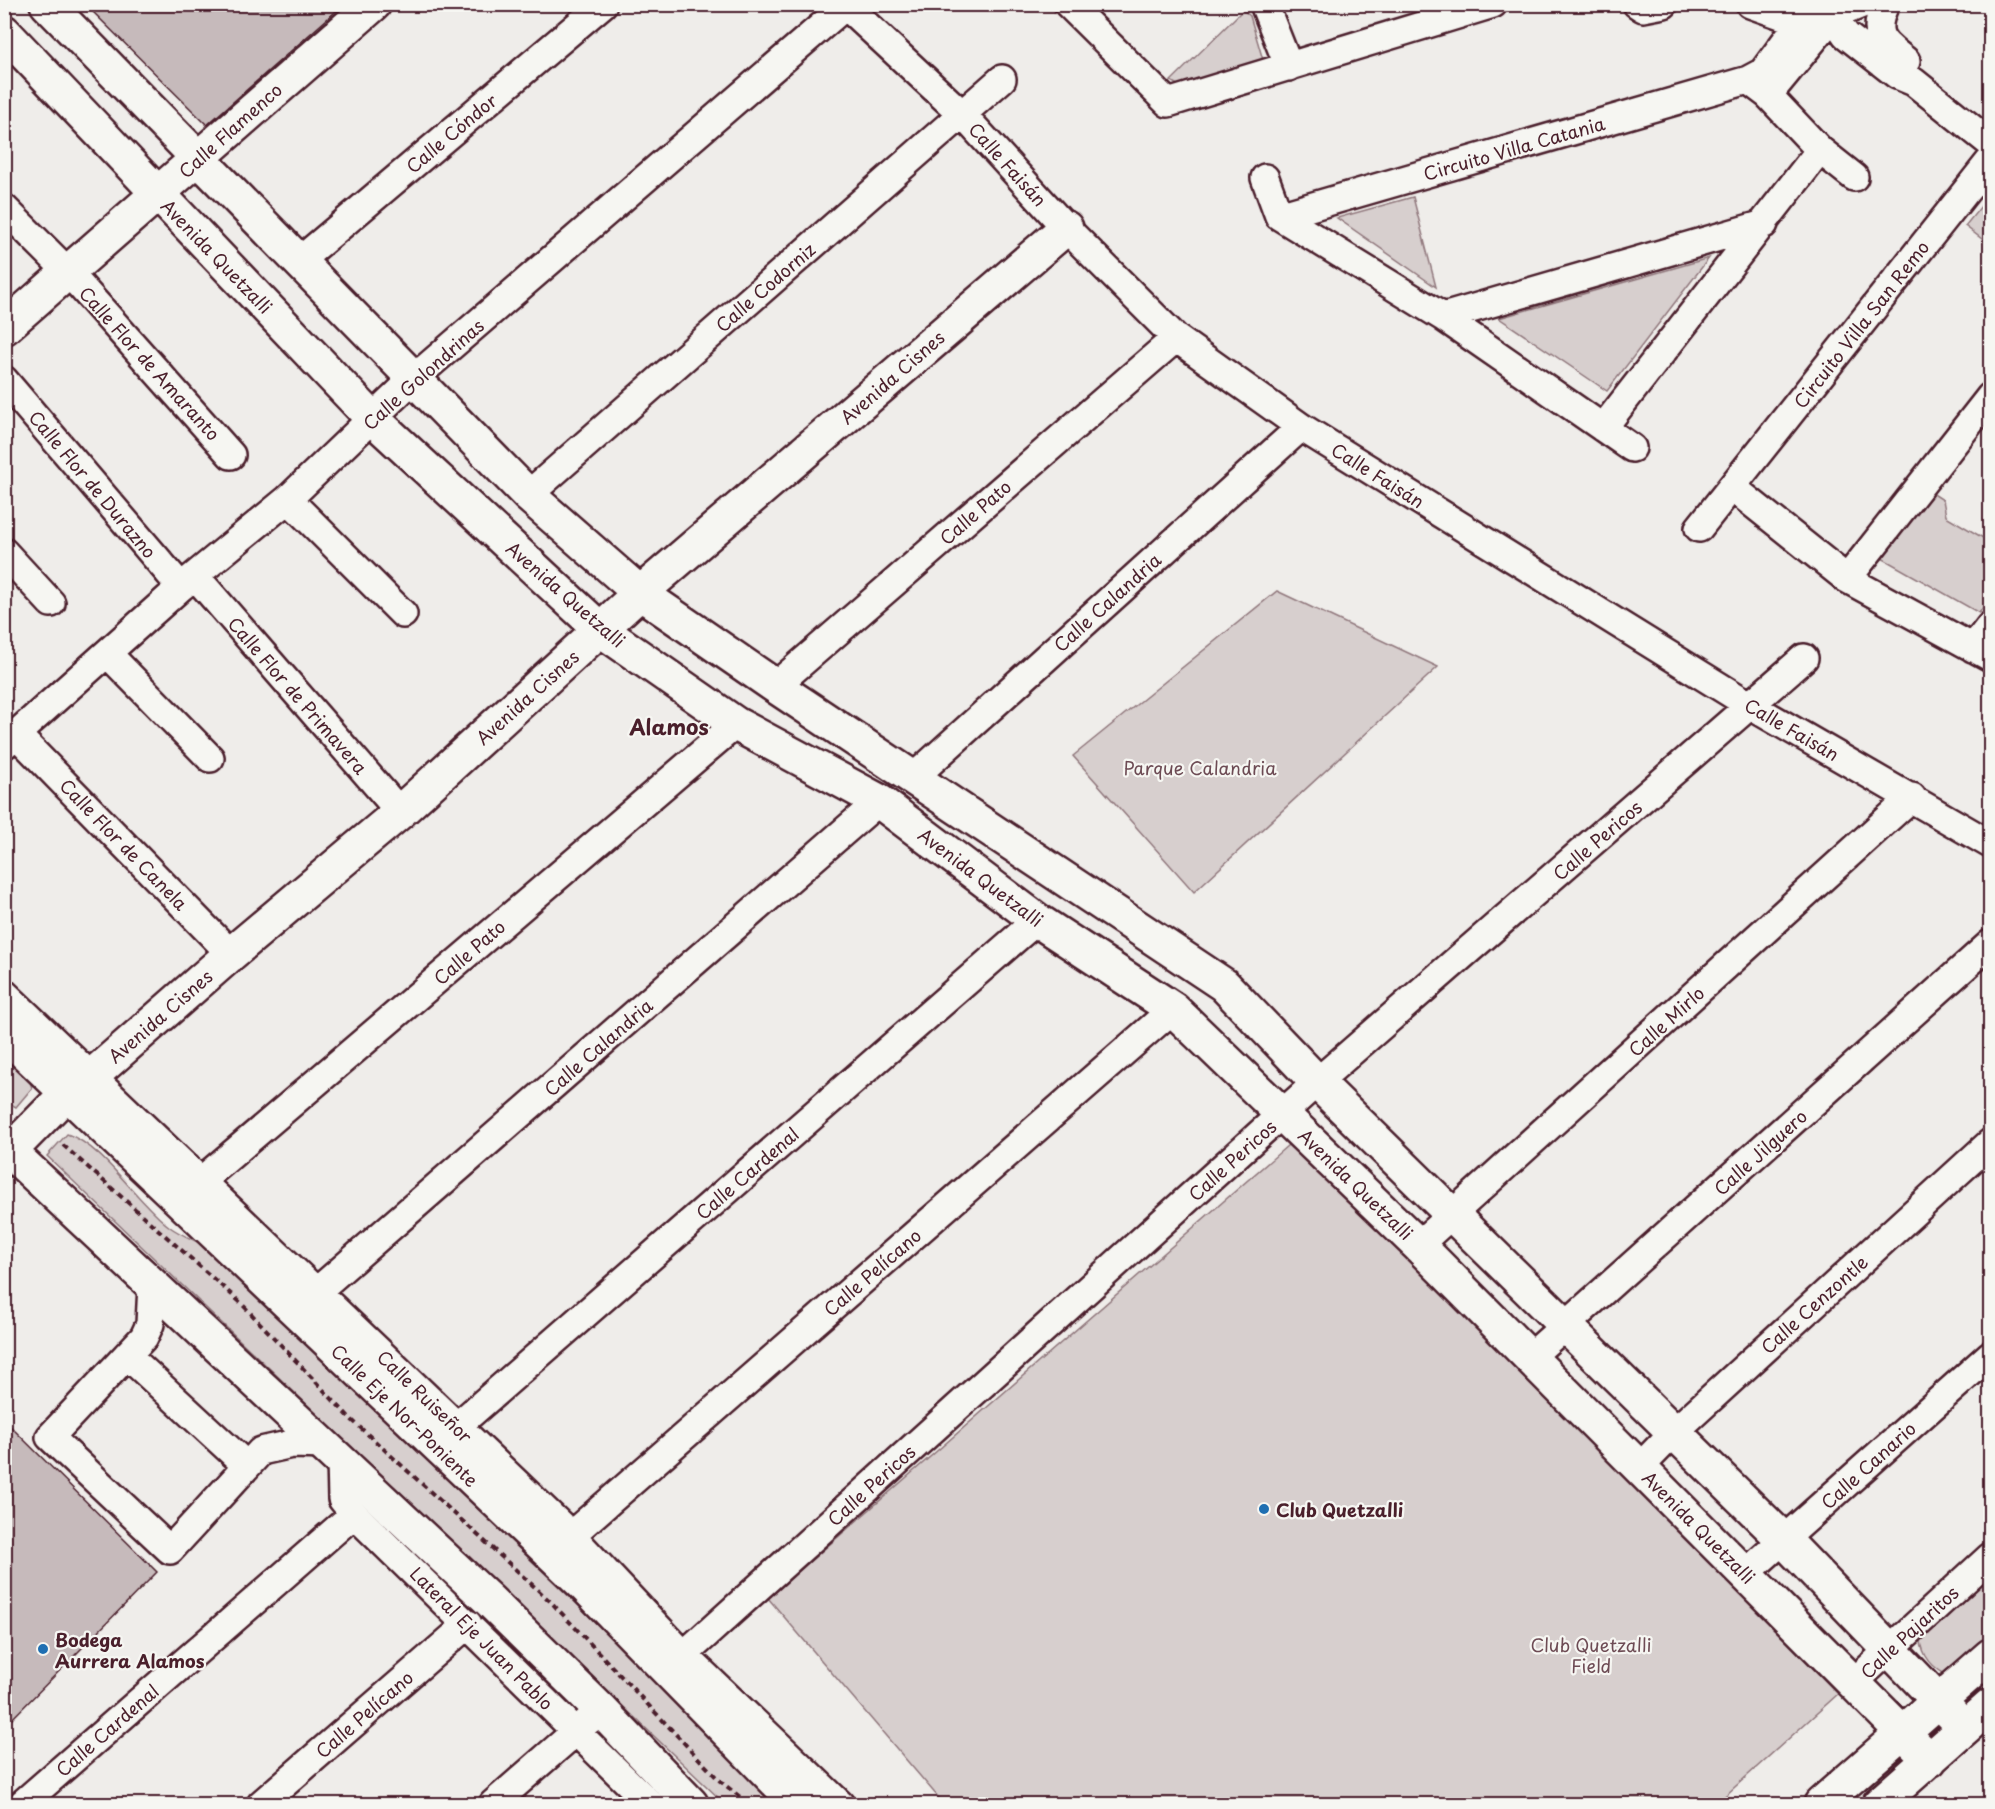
<svg xmlns="http://www.w3.org/2000/svg" width="1995" height="1809" font-family="'Playpen Sans',sans-serif">
  <rect width="100%" height="100%" fill="#efedea"/>
  <filter id="ink" filterUnits="userSpaceOnUse"><feTurbulence type="fractalNoise" baseFrequency=".0167" numOctaves="2"/><feDisplacementMap in="SourceGraphic" scale="12" xChannelSelector="R" yChannelSelector="G"/><feConvolveMatrix kernelMatrix="1 2 1 2 8 2 1 2 1" color-interpolation-filters="sRGB"/></filter>
  <g filter="url(#ink)">
    <!-- green -->
    <path fill="#d7cfce" stroke="#90777c" stroke-width="1.5" d="M 1243,10 L 1250,16 L 1263,60 L 1179,86 L 1171,81 Z
      M 1990,195 L 1990,245 L 1965,226 Z
      M 1413,197 L 1436,287 L 1337,218 Z
      M 1709,258 L 1607,391 L 1499,318 Z
      M 1932,493 L 1943,500 L 1946,516 L 1990,542 L 1990,598 L 1979,613 L 1880,557 Z
      M 1277,591 L 1438,667 L 1194,892 L 1073,756 Z
      M 4,1054 L 29,1079 L 32,1088 L 16,1107 L 5,1101 Z
      M 67,1134 C 104,1146 138,1204 170,1227 C 179,1234 192,1239 202,1244 L 580,1607 L 778,1804 L 725,1804 L 47,1156 Z
      M 1295,1139 L 1838,1694 L 1716,1804 L 944,1804 L 768,1598 Z
      M 1990,1556 L 1990,1636 L 1945,1674 C 1927,1664 1920,1650 1920,1630 Z"/>
    <!-- building -->
    <path fill="#c6babb" stroke="#4a1f2b" stroke-width="1.5" d="M 85,4 L 344,4 L 207,125 Z
      M 4,1420 L 157,1572 L 4,1727 Z"/>
    <g fill="none" stroke-linecap="round" stroke-linejoin="round">
      <defs>
        <path id="minor" d="M 844,4 L 962,114 L 1066,228 L 1176,338 L 1301,427 L 1751,706 L 1990,844
          M 1068,4 L 1168,103 L 1493,4
          M 1264,4 L 1289,67
          M 1637,4 L 1643,8 L 1664,4
          M 1750,4 L 1795,20 L 1833,16 L 1862,4
          M 1885,4 C 1871,36 1882,42 1906,61
          M 1833,16 L 1846,35 L 1897,75 L 1914,82 L 1990,143
          M 1748,80 L 1768,95 L 1820,150 L 1854,177
          M 1768,95 L 1833,16
          M 1265,178 L 1279,216 L 1443,317 L 1632,448
          M 4,208 L 68,272 L 231,455
          M 1279,216 L 1748,80 L 1763,72 L 1813,4
          M 298,262 L 603,4
          M 1443,317 L 1764,224
          M 4,380 L 181,587
          M 1603,428 L 1820,150
          M 1732,487 L 1847,579 L 1990,657
          M 528,495 L 1002,79
          M 288,499 L 403,614
          M 1699,528 L 1990,161
          M 4,552 L 51,603
          M 196,577 L 400,812
          M 1847,579 L 1990,397
          M 1973,648 L 1990,626
          M 108,654 L 210,758
          M 775,686 L 1176,338
          M 17,735 L 231,954
          M 4,745 L 181,587 L 288,499 L 412,380 L 845,6
          M 914,777 L 1301,427
          M 4,993 L 571,1535 L 683,1654 L 840,1804
          M 202,1180 L 736,724
          M 1418,1245 L 1912,797
          M 152,1285 L 150,1324 L 144,1337 L 50,1437 L 170,1550 L 261,1451 L 292,1444 L 326,1445
          M 316,1292 L 879,801
          M 127,1355 L 247,1466
          M 1529,1358 L 1990,944
          M 457,1426 L 1037,920
          M 341,1460 L 342,1499 L 354,1514 L 650,1804
          M 1640,1467 L 1673,1433 L 1990,1143
          M 571,1535 L 1173,1009
          M 1745,1574 L 1990,1355
          M 667,1670 L 1317,1082 L 1804,658
          M 1854,1682 L 1990,1557
          M 22,1804 L 354,1514
          M 261,1804 L 468,1624
          M 493,1804 L 589,1720"/>
        <path id="major" d="M 47,4 L 528,495 L 640,593 L 775,686 L 1224,985 L 1317,1082 L 1784,1540 L 1965,1728
          M 4,32 L 373,419 L 601,630 L 736,724 L 879,801 L 1037,920 L 1173,1009 L 1418,1245 L 1930,1760
          M 4,328 L 374,4
          M 4,1033 L 583,1584 L 798,1804
          M 4,1146 L 488,1599 L 600,1709 L 691,1804
          M 10,1151 L 67,1093 L 92,1076 L 231,954 L 400,812 L 640,593 L 1066,228
          M 1821,1804 L 1990,1656
          M 1879,1804 L 1990,1706"/>
      </defs>
      <!-- minor casing -->
      <use href="#minor" stroke="#4a1f2b" stroke-width="32"/>
      <!-- major casing -->
      <use href="#major" stroke="#4a1f2b" stroke-width="38"/>
      <!-- path -->
      <path stroke="#4a1f2b" stroke-width="4" stroke-dasharray="6 4.5" stroke-linecap="butt" d="M 63,1145 L 241,1303 L 352,1420 L 550,1601 L 720,1781 L 749,1804"/>
      <!-- minor -->
      <use href="#minor" stroke="#f6f6f2" stroke-width="27"/>
      <!-- major -->
      <use href="#major" stroke="#f6f6f2" stroke-width="33"/>
    </g>
  </g>
  <!-- markers -->
  <g fill="#1f6fb2" stroke="#f6f6f2" stroke-width="2">
    <circle cx="1264" cy="1509" r="6"/>
    <circle cx="43" cy="1649" r="6"/>
  </g>
  <g text-anchor="middle" dominant-baseline="central" stroke-width="4.5" stroke-linejoin="round" paint-order="stroke">
    <!-- street labels -->
    <g font-size="18" fill="#4a1f2b" stroke="#f6f6f2">
      <text transform="translate(230 130) rotate(-42)">Calle Flamenco</text>
      <text transform="translate(451 133) rotate(-40)">Calle Cóndor</text>
      <text transform="translate(1514 148) rotate(-16)">Circuito Villa Catania</text>
      <text transform="translate(1008 164) rotate(48)">Calle Faisán</text>
      <text transform="translate(217 256) rotate(46)">Avenida Quetzalli</text>
      <text transform="translate(765 287) rotate(-41)">Calle Codorniz</text>
      <text transform="translate(1861 324) rotate(-52)">Circuito Villa San Remo</text>
      <text transform="translate(150 363) rotate(48)">Calle Flor de Amaranto</text>
      <text transform="translate(423 374) rotate(-42)">Calle Golondrinas</text>
      <text transform="translate(892 377) rotate(-41)">Avenida Cisnes</text>
      <text transform="translate(1378 475) rotate(32)">Calle Faisán</text>
      <text transform="translate(93 484) rotate(50)">Calle Flor de Durazno</text>
      <text transform="translate(975 512) rotate(-41)">Calle Pato</text>
      <text transform="translate(566 594) rotate(41)">Avenida Quetzalli</text>
      <text transform="translate(1107 602) rotate(-42)">Calle Calandria</text>
      <text transform="translate(298 695) rotate(49)">Calle Flor de Primavera</text>
      <text transform="translate(527 697) rotate(-42)">Avenida Cisnes</text>
      <text transform="translate(1792 729) rotate(30)">Calle Faisán</text>
      <text transform="translate(1597 840) rotate(-41)">Calle Pericos</text>
      <text transform="translate(124 844) rotate(46)">Calle Flor de Canela</text>
      <text transform="translate(981 877) rotate(37)">Avenida Quetzalli</text>
      <text transform="translate(469 952) rotate(-41)">Calle Pato</text>
      <text transform="translate(160 1016) rotate(-41)">Avenida Cisnes</text>
      <text transform="translate(1666 1021) rotate(-42)">Calle Mirlo</text>
      <text transform="translate(598 1047) rotate(-41)">Calle Calandria</text>
      <text transform="translate(1760 1152) rotate(-42)">Calle Jilguero</text>
      <text transform="translate(1232 1160) rotate(-42)">Calle Pericos</text>
      <text transform="translate(747 1173) rotate(-41)">Calle Cardenal</text>
      <text transform="translate(1356 1184) rotate(44)">Avenida Quetzalli</text>
      <text transform="translate(872 1272) rotate(-41)">Calle Pelícano</text>
      <text transform="translate(1814 1304) rotate(-42)">Calle Cenzontle</text>
      <text transform="translate(425 1396) rotate(44)">Calle Ruiseñor</text>
      <text transform="translate(405 1415) rotate(44)">Calle Eje Nor-Poniente</text>
      <text transform="translate(1868 1465) rotate(-42)">Calle Canario</text>
      <text transform="translate(871 1485) rotate(-42)">Calle Pericos</text>
      <text transform="translate(1699 1527) rotate(45)">Avenida Quetzalli</text>
      <text transform="translate(1909 1632) rotate(-43)">Calle Pajaritos</text>
      <text transform="translate(482 1638) rotate(45)">Lateral Eje Juan Pablo</text>
      <text transform="translate(364 1714) rotate(-41)">Calle Pelícano</text>
      <text transform="translate(107 1730) rotate(-41)">Calle Cardenal</text>
    </g>
    <!-- park labels -->
    <g font-size="18" fill="#6d4b54" stroke="#f6f6f2">
      <text x="1200" y="767">Parque Calandria</text>
      <text x="1591" y="1644">Club Quetzalli<tspan x="1591" dy="21">Field</tspan></text>
    </g>
    <!-- poi labels -->
    <g font-size="18" font-weight="bold" fill="#4a1f2b" stroke="#f6f6f2" text-anchor="start">
      <text x="1276" y="1509">Club Quetzalli</text>
      <text x="55" y="1639">Bodega<tspan x="55" dy="21">Aurrera Alamos</tspan></text>
    </g>
    <!-- quarter labels -->
    <g font-size="21" font-weight="bold" fill="#4a1f2b" stroke="#f6f6f2">
      <text x="669" y="726">Alamos</text>
    </g>
  </g>
  <!-- margin -->
  <rect width="1995" height="1809" fill="none" stroke="#f6f6f2" stroke-width="24"/>
  <rect x="12" y="12" width="1971" height="1785" fill="none" stroke="#4a1f2b" stroke-width="2" filter="url(#ink)"/>
</svg>
